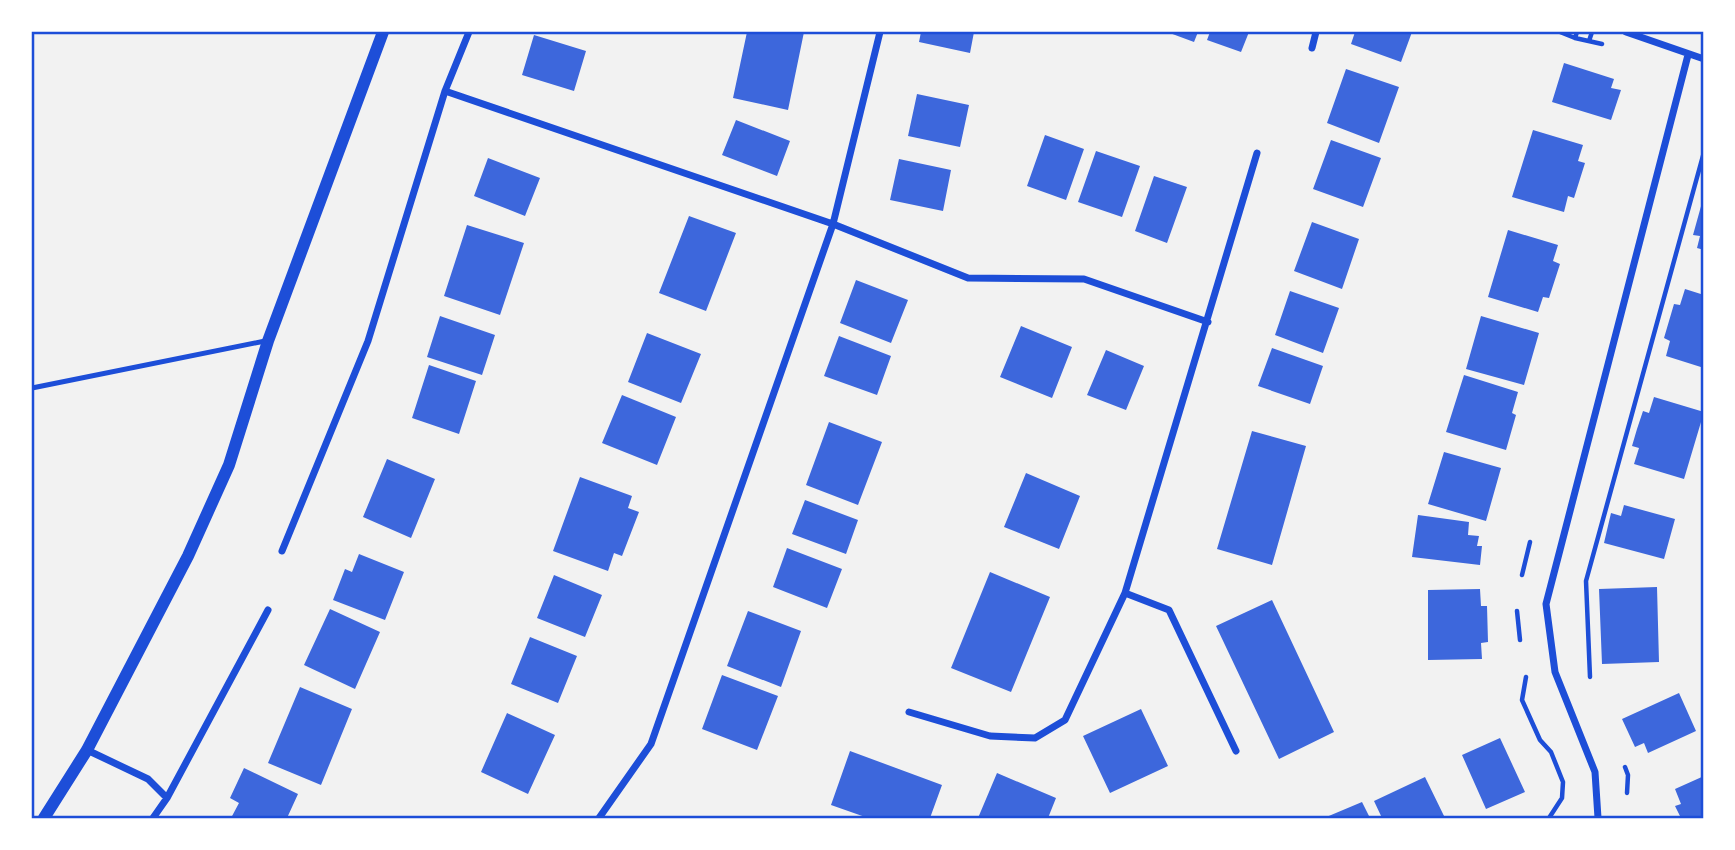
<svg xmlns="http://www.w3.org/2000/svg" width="1735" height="850" font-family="Roboto,sans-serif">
  <rect width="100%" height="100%" fill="#f2f2f2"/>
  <!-- building -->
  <path fill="#3d67dc" d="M 747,32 L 804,32 L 788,110 L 733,98 Z
    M 921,32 L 974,32 L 970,53 L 919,42 Z
    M 1167,32 L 1198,32 L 1194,42 Z
    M 1210,32 L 1249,32 L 1241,52 L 1207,40 Z
    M 1355,32 L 1412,32 L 1401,62 L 1351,44 Z
    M 534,35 L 586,51 L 574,91 L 522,75 Z
    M 1564,63 L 1614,79 L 1611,88 L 1621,90 L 1611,120 L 1552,102 Z
    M 1346,69 L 1399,87 L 1379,143 L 1327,123 Z
    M 917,94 L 969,105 L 960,147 L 908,136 Z
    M 736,120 L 790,141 L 777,176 L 722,155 Z
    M 1533,130 L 1583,145 L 1578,161 L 1585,163 L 1574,198 L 1568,196 L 1564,212 L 1512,197 Z
    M 1045,135 L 1084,149 L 1066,200 L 1027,186 Z
    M 1331,140 L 1381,158 L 1363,207 L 1313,189 Z
    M 1096,151 L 1140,166 L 1122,217 L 1078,202 Z
    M 488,158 L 540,178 L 525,216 L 474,196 Z
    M 899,159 L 951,170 L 943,211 L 890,200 Z
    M 1154,176 L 1187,187 L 1167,243 L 1135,231 Z
    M 1703,199 L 1704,199 L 1704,250 L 1697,248 L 1700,236 L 1693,235 Z
    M 689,216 L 736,233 L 706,311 L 659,293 Z
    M 1312,222 L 1359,239 L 1342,289 L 1294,271 Z
    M 467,225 L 524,243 L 500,315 L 444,296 Z
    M 1508,230 L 1558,245 L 1553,261 L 1560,264 L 1549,298 L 1543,297 L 1538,312 L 1488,297 Z
    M 856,280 L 908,300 L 891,343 L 840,323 Z
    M 1685,289 L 1704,295 L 1704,368 L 1666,356 L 1670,341 L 1664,338 L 1674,304 L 1680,305 Z
    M 1290,291 L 1339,308 L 1323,353 L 1275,335 Z
    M 440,316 L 495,335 L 482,375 L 427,357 Z
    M 1481,316 L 1539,333 L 1524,385 L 1466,369 Z
    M 1021,326 L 1072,347 L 1052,398 L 1000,377 Z
    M 647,333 L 701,354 L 681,403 L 628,382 Z
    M 839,336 L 891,356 L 877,395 L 824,376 Z
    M 1272,348 L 1323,366 L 1310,404 L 1258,386 Z
    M 1106,350 L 1144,366 L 1126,410 L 1087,395 Z
    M 429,365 L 476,381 L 459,434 L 412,418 Z
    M 1464,375 L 1518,392 L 1512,413 L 1516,415 L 1506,450 L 1446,432 Z
    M 622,395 L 676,417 L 657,465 L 602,443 Z
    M 1654,397 L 1704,412 L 1684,479 L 1634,464 L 1639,448 L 1632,446 L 1637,429 L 1643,411 L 1649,413 Z
    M 829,422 L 882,442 L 858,505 L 806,485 Z
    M 1252,431 L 1306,446 L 1272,565 L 1217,549 Z
    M 1444,452 L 1501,468 L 1486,521 L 1428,504 Z
    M 387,459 L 435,479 L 411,538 L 363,517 Z
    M 1026,473 L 1080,496 L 1059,549 L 1004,527 Z
    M 580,477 L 632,496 L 628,508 L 639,512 L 622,556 L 614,553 L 608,571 L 553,551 Z
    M 805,500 L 858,520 L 846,554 L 792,534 Z
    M 1624,505 L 1675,519 L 1664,559 L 1604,543 L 1611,513 L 1621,516 Z
    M 1418,515 L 1469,522 L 1468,535 L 1479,536 L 1477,546 L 1482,546 L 1480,565 L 1412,557 Z
    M 787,548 L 842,569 L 827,608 L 773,587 Z
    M 359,554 L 404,572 L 385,620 L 333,600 L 345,569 L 352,572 Z
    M 990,572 L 1050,597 L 1011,692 L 951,668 Z
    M 554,575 L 602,595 L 585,637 L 537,618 Z
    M 1657,587 L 1659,662 L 1602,664 L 1599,589 Z
    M 1480,589 L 1481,606 L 1487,606 L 1488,642 L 1481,643 L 1482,659 L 1428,660 L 1428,590 Z
    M 1272,600 L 1334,732 L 1279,759 L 1216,626 Z
    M 330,609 L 380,632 L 355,689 L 304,665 Z
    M 748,611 L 801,631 L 781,687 L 727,666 Z
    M 530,637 L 577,656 L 558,703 L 511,684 Z
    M 722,675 L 778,696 L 757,750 L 702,729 Z
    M 300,687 L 352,709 L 321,785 L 268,763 Z
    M 1679,693 L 1696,731 L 1648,753 L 1644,743 L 1635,747 L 1622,719 Z
    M 1141,709 L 1168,766 L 1110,793 L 1083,736 Z
    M 507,713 L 555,735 L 528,794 L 481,772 Z
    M 1500,738 L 1525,792 L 1486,809 L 1462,755 Z
    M 850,751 L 942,785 L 930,818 L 868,818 L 831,805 Z
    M 244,768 L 298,794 L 287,818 L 231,818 L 239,803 L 230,798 Z
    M 997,773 L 1056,798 L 1048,818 L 978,818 Z
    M 1704,776 L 1704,818 L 1681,818 L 1675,806 L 1681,804 L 1675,789 Z
    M 1425,777 L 1445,818 L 1382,818 L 1374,801 Z
    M 1362,802 L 1370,818 L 1324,818 Z"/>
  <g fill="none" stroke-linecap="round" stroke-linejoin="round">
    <!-- path -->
    <path stroke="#1d4ed8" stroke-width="4.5" d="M 1560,32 L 1575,38 L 1602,44
      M 1575,38 L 1577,32
      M 1589,41 L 1592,32
      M 1522,575 L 1530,542
      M 1517,611 L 1520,640
      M 1526,677 L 1522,700 L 1540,740 L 1551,752 L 1563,782 L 1562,798 L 1549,818
      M 1590,677 L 1586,581 L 1704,152
      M 1625,767 L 1628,775 L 1627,793"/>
    <!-- service -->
    <path stroke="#1d4ed8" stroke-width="5" d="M 32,388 L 265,341"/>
    <!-- minor -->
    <path stroke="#1d4ed8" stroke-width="7" d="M 1626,32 L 1704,59
      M 1312,48 L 1316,32
      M 445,91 L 833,224 L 968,278 L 1084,279 L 1208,322
      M 282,551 L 368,341 L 445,91 L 469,32
      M 1125,593 L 1169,610 L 1236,751
      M 909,712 L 990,736 L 1035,738 L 1065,720 L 1125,593 L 1257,153
      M 87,750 L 148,779 L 167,798
      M 153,818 L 167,798 L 268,610
      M 599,818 L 651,744 L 833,224 L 880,32
      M 1598,818 L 1595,772 L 1555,672 L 1546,604 L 1688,55"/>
    <!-- tertiary -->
    <path stroke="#1d4ed8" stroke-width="12" d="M 44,818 L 87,750 L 188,556 L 229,465 L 268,341 L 383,32"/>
  </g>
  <!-- border -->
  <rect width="1735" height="850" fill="none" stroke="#ffffff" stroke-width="66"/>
  <rect x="33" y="33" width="1669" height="784" fill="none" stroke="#1d4ed8" stroke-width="2.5"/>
</svg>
